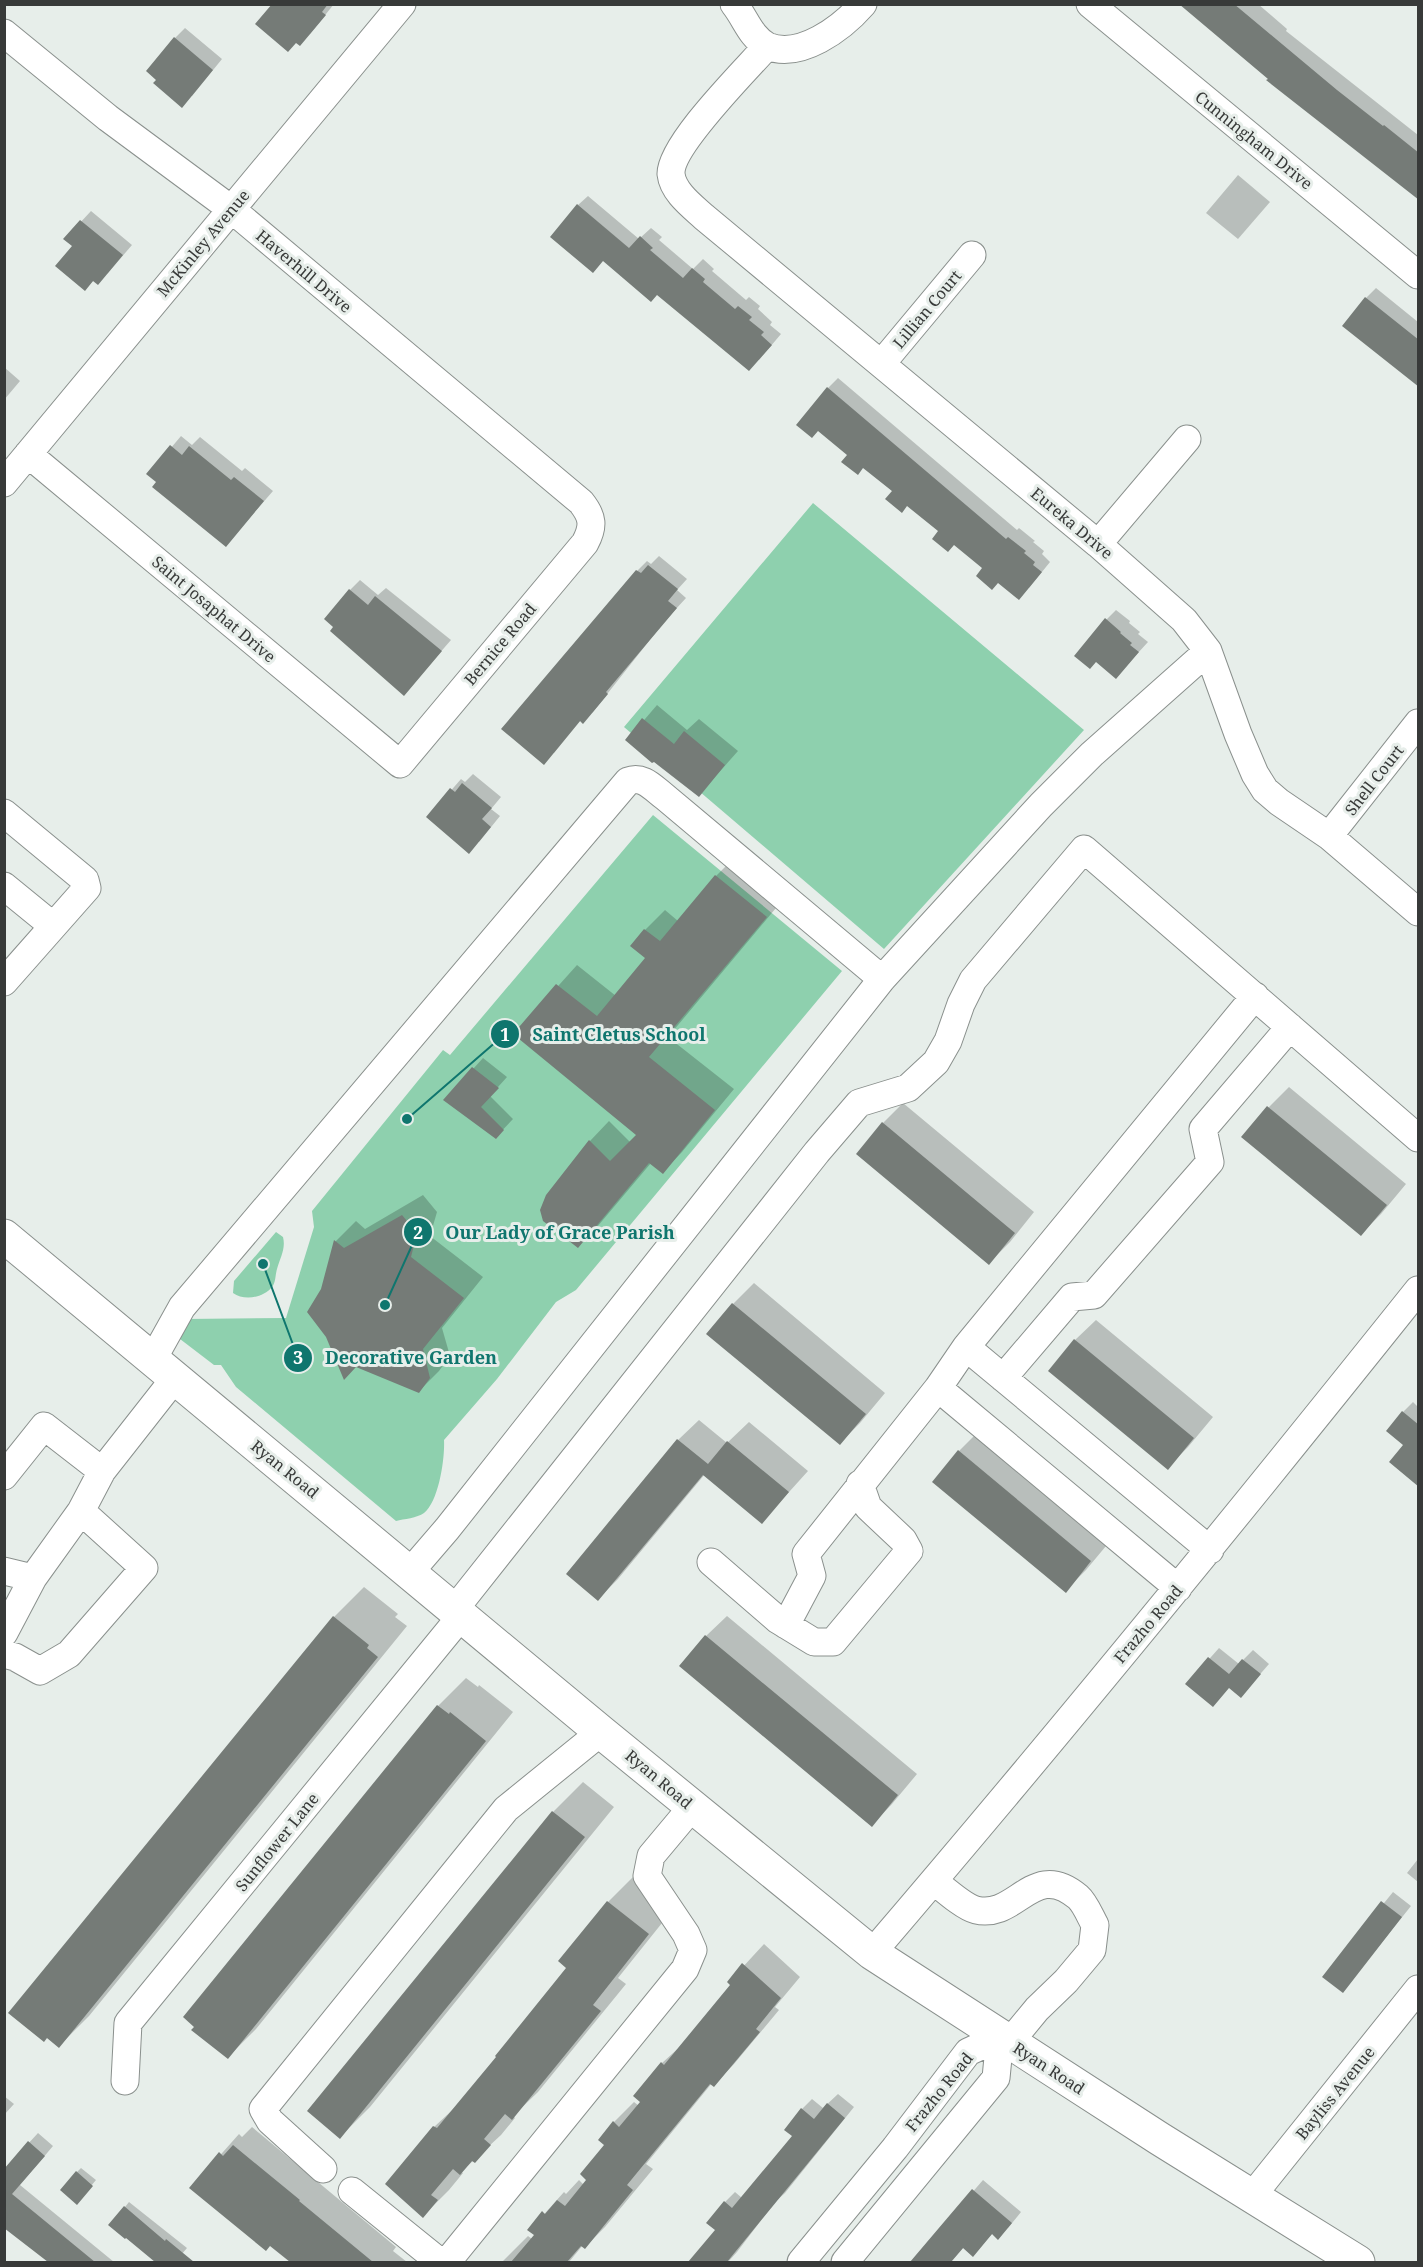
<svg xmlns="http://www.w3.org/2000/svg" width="1423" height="2267" font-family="'Noto Serif',serif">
  <rect width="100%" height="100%" fill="#e7eeea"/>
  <!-- green -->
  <path fill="#8ed0ae" d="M 813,503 L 1084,730 L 884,949 L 624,727 Z
    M 653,815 L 842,971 L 576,1290 L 556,1302 L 497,1379 L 444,1440 C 445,1458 439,1501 424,1513 C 417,1518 404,1519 396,1521 L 236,1387 L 221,1365 L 214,1365 L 180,1339 L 186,1319 L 286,1318 L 314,1227 L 312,1211 L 443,1050 L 450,1055 Z
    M 276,1232 L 283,1237 C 286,1249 280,1258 277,1269 C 275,1276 276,1282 272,1287 C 263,1298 244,1301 233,1293 L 234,1281 Z"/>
  <!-- shadow -->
  <path fill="#0003" d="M 274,4 L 334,4 L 310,34 Z
    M 1183,4 L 1258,4 L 1287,29 L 1286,31 L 1418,135 L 1418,198 L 1270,78 Z
    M 185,28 L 222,59 L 192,96 L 158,80 L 175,38 Z
    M 1238,175 L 1270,202 L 1238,239 L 1206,213 Z
    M 588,196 L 639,239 L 651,228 L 662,237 L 659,240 L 693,269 L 703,259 L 714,269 L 712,271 L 746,300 L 749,297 L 760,306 L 758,309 L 772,322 L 770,325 L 781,334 L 759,360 L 578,205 Z
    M 91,211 L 132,245 L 108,273 L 94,280 L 85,289 L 74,246 L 65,239 Z
    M 1376,288 L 1418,322 L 1418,386 L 1366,298 Z
    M 4,367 L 20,381 L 4,400 Z
    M 838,378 L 1017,530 L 1019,528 L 1035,541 L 1033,542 L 1044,551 L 1042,554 L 1050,562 L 1029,588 L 985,568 L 849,455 L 828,388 Z
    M 181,436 L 192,445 L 200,437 L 242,471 L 245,468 L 273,491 L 226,545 L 149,474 Z
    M 659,556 L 687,579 L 677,590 L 686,598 L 664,622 L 593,712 L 581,720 L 554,753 L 503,729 L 637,571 L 647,561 L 651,564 Z
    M 360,580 L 378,595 L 386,588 L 451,640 L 404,694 L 350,590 Z
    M 1116,610 L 1130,621 L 1129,623 L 1140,632 L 1138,634 L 1148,642 L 1116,677 L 1096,661 L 1106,620 Z
    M 657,705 L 687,730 L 699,719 L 738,751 L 699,795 L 627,740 Z
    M 473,774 L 501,797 L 491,809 L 500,816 L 479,842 L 428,817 L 461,779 L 465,782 Z
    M 736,856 L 786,896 L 668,1037 L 734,1089 L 682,1152 L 663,1172 L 651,1163 L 597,1227 L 578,1246 L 547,1195 L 590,1141 L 609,1121 L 631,1143 L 639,1135 L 515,1034 L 577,965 L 616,996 L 647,958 L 632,946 L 645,930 L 665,910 L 678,921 L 716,876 Z
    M 483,1058 L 507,1077 L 490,1096 L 513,1119 L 496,1137 L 445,1100 Z
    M 1289,1087 L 1406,1184 L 1381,1214 L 1361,1234 L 1244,1137 L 1269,1107 Z
    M 903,1103 L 1034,1212 L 1010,1242 L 989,1263 L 883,1123 Z
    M 423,1195 L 437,1212 L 430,1236 L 483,1277 L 442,1328 L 450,1356 L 439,1371 L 419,1391 L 322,1290 L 336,1241 L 356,1221 L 365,1229 Z
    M 754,1283 L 885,1393 L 860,1423 L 840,1443 L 708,1334 L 733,1304 Z
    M 1096,1320 L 1213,1417 L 1188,1447 L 1167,1468 L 1075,1340 Z
    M 1413,1402 L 1417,1406 L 1418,1404 L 1418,1473 L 1403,1412 Z
    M 699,1420 L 727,1443 L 749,1422 L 808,1471 L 762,1522 L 705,1474 L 618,1579 L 598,1599 L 678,1440 Z
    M 979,1431 L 1111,1540 L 1086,1570 L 1065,1591 L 959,1451 Z
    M 364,1587 L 398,1614 L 395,1617 L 407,1626 L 89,2016 L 59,2046 L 10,2013 L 334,1617 Z
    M 727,1616 L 917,1774 L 892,1804 L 872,1825 L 681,1666 L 706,1636 Z
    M 1219,1648 L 1239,1664 L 1253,1650 L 1269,1664 L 1241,1696 L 1230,1687 L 1187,1684 Z
    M 466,1678 L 478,1687 L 479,1685 L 513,1712 L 256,2029 L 228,2057 L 438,1706 Z
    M 583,1782 L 614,1807 L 370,2107 L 340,2137 L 309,2111 L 553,1812 Z
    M 1418,1859 L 1418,1882 L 1407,1873 Z
    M 634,1876 L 674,1908 L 618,1978 L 626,1984 L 538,2092 L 513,2116 L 515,2118 L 501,2135 L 461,2172 L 463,2173 L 449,2190 L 423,2216 L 434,2127 L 461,2102 L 568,1967 L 560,1961 L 608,1902 Z
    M 1393,1892 L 1411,1906 L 1343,1991 L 1324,1977 Z
    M 764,1944 L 800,1977 L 775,2007 L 779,2010 L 734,2064 L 714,2085 L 712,2083 L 646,2164 L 653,2169 L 605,2227 L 585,2247 L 583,2245 L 569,2262 L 502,2262 L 528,2236 L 532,2239 L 536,2235 L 530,2230 L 564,2192 L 566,2194 L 579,2180 L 584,2185 L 606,2145 L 614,2122 L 634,2102 L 639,2106 L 662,2063 L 683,2044 L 732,1985 L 729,1982 Z
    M 838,2094 L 854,2107 L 785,2193 L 775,2202 L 737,2252 L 728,2262 L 690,2262 L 717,2229 L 725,2202 L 735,2192 L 742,2198 L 794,2135 L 786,2129 L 802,2109 L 812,2099 L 823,2108 Z
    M 4,2096 L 14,2104 L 4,2115 Z
    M 252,2127 L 396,2247 L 393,2251 L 407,2262 L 293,2262 L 191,2188 L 239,2134 L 242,2137 Z
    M 38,2133 L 53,2146 L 20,2185 L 114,2262 L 50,2262 L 4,2225 L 4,2170 Z
    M 81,2168 L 96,2180 L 81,2198 L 77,2172 Z
    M 983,2180 L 1021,2212 L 1008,2228 L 993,2233 L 973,2255 L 964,2247 L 951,2262 L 912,2262 Z
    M 129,2202 L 187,2248 L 175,2262 L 158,2262 L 126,2236 L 125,2207 Z"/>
  <!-- building -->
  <path fill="#757b77" d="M 272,4 L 328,4 L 322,12 L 326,15 L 300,46 L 296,43 L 288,52 L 255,24 Z
    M 1179,4 L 1234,4 L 1337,90 L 1383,126 L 1384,125 L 1419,153 L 1419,200 L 1266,80 L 1268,79 Z
    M 174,37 L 213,70 L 182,108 L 153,83 L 156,80 L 146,71 Z
    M 577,204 L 629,248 L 640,236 L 653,248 L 650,250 L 683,278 L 692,268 L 705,279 L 703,282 L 735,309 L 738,306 L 752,317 L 749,320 L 764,332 L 761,335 L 772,345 L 749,371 L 657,295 L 651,302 L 603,261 L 593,273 L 550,237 Z
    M 80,220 L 123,255 L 98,285 L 93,281 L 85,291 L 55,266 L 72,246 L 63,239 Z
    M 1365,297 L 1419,340 L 1419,387 L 1342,326 Z
    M 827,387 L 1006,539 L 1008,537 L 1026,551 L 1024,553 L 1035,562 L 1033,565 L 1042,572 L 1019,600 L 998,583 L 992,590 L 976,576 L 982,568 L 954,545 L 948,552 L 932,539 L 938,531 L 907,506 L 902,513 L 885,499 L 892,491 L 863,468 L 858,475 L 841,462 L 847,455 L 818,431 L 812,438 L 796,425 Z
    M 170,445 L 182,455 L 189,446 L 231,480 L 234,477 L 264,501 L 226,547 L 152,487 L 156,482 L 146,474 Z
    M 648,565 L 678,589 L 668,601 L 677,608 L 606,692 L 608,694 L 583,724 L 580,721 L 544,765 L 501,729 L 636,570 L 641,573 Z
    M 349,589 L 368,605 L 375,596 L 442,651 L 404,696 L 330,631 L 333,627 L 324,619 Z
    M 1105,618 L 1121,632 L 1120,633 L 1132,643 L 1130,645 L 1139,652 L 1116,679 L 1096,662 L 1090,669 L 1074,656 Z
    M 642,718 L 674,744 L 684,731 L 725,765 L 699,797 L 654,762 L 652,763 L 625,740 Z
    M 462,783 L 492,808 L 482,819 L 491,827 L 469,854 L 426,817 L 450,788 L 455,792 Z
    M 715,875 L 767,917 L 649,1057 L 715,1110 L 663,1174 L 649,1163 L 578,1248 L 543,1221 L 540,1210 L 546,1195 L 589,1140 L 610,1161 L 636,1135 L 513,1034 L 556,984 L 597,1016 L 645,958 L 630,946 L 644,929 L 660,941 Z
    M 472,1067 L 499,1088 L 481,1107 L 504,1130 L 496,1139 L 443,1100 Z
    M 1267,1106 L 1387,1205 L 1361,1236 L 1241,1137 Z
    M 882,1122 L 1015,1233 L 989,1265 L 856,1154 Z
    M 402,1215 L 417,1233 L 411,1257 L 464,1298 L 423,1349 L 430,1378 L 419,1393 L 356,1367 L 344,1380 L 326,1337 L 307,1312 L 321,1289 L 334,1240 L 344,1248 Z
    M 732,1303 L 866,1414 L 840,1445 L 706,1334 Z
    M 1074,1339 L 1194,1438 L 1168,1470 L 1048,1371 Z
    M 1402,1411 L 1419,1425 L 1419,1487 L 1389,1462 L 1403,1445 L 1386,1431 Z
    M 677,1439 L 708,1464 L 727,1441 L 789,1492 L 762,1524 L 703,1475 L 598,1601 L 566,1574 Z
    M 958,1450 L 1091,1561 L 1066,1593 L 932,1482 Z
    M 333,1616 L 369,1645 L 367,1648 L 378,1657 L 59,2048 L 47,2038 L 44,2042 L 8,2013 Z
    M 705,1635 L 898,1795 L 872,1827 L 679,1666 Z
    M 1208,1657 L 1229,1674 L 1242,1659 L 1261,1674 L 1241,1698 L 1229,1688 L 1213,1707 L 1185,1684 Z
    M 437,1705 L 449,1714 L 450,1712 L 486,1741 L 228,2059 L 191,2030 L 194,2027 L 183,2017 Z
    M 552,1811 L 585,1837 L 340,2139 L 307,2111 Z
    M 607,1901 L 649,1934 L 593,2005 L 601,2011 L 512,2120 L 505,2114 L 484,2139 L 491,2145 L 475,2163 L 472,2161 L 460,2175 L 453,2169 L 431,2195 L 438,2200 L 423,2218 L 385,2184 L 433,2126 L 437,2128 L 496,2057 L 495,2056 L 566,1968 L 558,1961 Z
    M 1381,1901 L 1402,1917 L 1343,1993 L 1322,1977 Z
    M 742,1963 L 781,1998 L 756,2029 L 760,2032 L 714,2087 L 710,2084 L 627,2185 L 633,2190 L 585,2249 L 581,2246 L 567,2262 L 511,2262 L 534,2235 L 527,2230 L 542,2211 L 545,2214 L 557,2200 L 565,2206 L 586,2180 L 580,2174 L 604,2145 L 598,2140 L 613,2121 L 619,2127 L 640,2102 L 633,2096 L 661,2062 L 664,2065 L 730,1985 L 727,1982 Z
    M 827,2103 L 845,2118 L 727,2262 L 688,2262 L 715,2230 L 706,2223 L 724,2201 L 732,2208 L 792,2136 L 784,2130 L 801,2108 L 814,2119 Z
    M 28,2141 L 45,2156 L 12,2194 L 95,2262 L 48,2262 L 4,2228 L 4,2169 Z
    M 233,2145 L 300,2200 L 299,2201 L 373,2262 L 290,2262 L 270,2246 L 266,2251 L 189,2188 L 219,2152 L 223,2156 Z
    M 76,2171 L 93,2186 L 77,2205 L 60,2190 Z
    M 972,2189 L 1012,2223 L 998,2240 L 992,2234 L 973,2257 L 963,2248 L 951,2262 L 910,2262 Z
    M 124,2206 L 165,2241 L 166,2239 L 194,2262 L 155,2262 L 126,2238 L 125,2239 L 108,2225 Z"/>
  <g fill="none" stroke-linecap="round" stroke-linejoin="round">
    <defs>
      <path id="minor" d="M 734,4 C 746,19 750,36 767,46
        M 863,4 C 842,28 800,60 767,46 C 746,70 670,145 671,174 C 673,192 692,206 704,217 L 1098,544 L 1184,620 L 1208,651 L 1238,734 L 1255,774 L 1265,790 L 1279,802 L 1329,836 L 1418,912
        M 1090,4 L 1418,275
        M 4,33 L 108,118 L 231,209 L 581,502 C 593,517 594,526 585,543 L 400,764 L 28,454
        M 882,363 L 972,255
        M 4,483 L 402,4
        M 1098,544 L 1187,439
        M 4,813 L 85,880 L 87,888 L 4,982
        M 1329,836 L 1418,723
        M 4,886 L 53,926
        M 153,1359 L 182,1307 L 628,781 C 643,775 653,788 665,797 L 882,979
        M 1003,1378 L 1072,1297 L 1094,1295 L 1210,1162 L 1203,1129 L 1290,1027
        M 938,1388 L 966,1347
        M 4,1476 L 44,1426 L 102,1471
        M 1210,1550 L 966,1347 L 1255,996
        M 711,1562 L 778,1620 L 814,1642 L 833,1642 L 909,1551 L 903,1540 L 868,1507 L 860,1484
        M 4,1571 L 33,1578
        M 410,1572 L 447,1529 L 882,979 L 1041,805 L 1092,754 L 1208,651
        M 454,1610 L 817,1152 L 859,1103 L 908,1088 L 936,1062 L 948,1041 L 961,1004 L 973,980 L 1084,849 L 1418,1138
        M 786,1625 L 812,1576 L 806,1554 L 938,1388 L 1178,1588
        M 4,1633 L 33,1578 L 81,1511
        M 4,1654 L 15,1657 L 40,1671 L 69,1654 L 144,1568 L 81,1511 L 102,1471 L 175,1378
        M 934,1881 C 944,1889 964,1907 976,1910 C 1017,1920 1033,1859 1078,1897 C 1085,1903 1090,1916 1095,1925 L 1092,1950 L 1066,1981 L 1037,2009 L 1009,2043
        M 872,1953 C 1058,1736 1239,1514 1418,1290
        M 125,2081 L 128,2023 L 462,1615
        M 323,2169 L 270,2121 L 263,2109 L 506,1809 L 601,1732
        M 352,2191 L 440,2262
        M 1252,2196 L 1418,1989
        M 447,2262 L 685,1969 L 693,1950 L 686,1934 L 647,1876 L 651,1856 L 692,1807
        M 801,2262 L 895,2148 L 968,2052 L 1000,2037
        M 845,2262 L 996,2078 L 1000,2037"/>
      <path id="major" d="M 4,1236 L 601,1732 L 872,1953 L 1160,2139 L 1358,2262"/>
    </defs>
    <!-- minor casing -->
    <use href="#minor" stroke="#8a908d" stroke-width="29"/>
    <!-- major casing -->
    <use href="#major" stroke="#8a908d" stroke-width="35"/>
    <!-- minor -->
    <use href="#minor" stroke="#fff" stroke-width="27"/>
    <!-- major -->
    <use href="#major" stroke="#fff" stroke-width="33"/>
  </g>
  <g text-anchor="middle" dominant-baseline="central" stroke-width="6" stroke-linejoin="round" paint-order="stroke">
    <!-- street labels -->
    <g font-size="16" fill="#383a39" stroke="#e7eeea">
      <text transform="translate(1254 140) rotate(39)">Cunningham Drive</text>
      <text transform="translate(203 243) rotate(-50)">McKinley Avenue</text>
      <text transform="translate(304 271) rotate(40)">Haverhill Drive</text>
      <text transform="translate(927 309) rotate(-50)">Lillian Court</text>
      <text transform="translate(1072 523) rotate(40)">Eureka Drive</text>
      <text transform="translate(214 609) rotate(40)">Saint Josaphat Drive</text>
      <text transform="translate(500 644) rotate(-50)">Bernice Road</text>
      <text transform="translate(1374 780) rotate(-52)">Shell Court</text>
      <text transform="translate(285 1469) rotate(39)">Ryan Road</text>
      <text transform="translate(1148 1624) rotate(-50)">Frazho Road</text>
      <text transform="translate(659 1779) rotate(40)">Ryan Road</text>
      <text transform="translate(277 1842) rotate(-51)">Sunflower Lane</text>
      <text transform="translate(1049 2068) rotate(33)">Ryan Road</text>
      <text transform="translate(939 2092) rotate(-51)">Frazho Road</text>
      <text transform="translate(1335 2093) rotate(-51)">Bayliss Avenue</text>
    </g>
  </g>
  <!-- callouts -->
  <path fill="none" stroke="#0f766e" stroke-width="2" d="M407 1119L505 1034M385 1305L418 1232M263 1264L298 1358"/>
  <g fill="#0f766e" stroke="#e7eeea" stroke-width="2">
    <circle cx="407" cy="1119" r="6"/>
    <circle cx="385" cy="1305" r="6"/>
    <circle cx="263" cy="1264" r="6"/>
    <circle cx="505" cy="1034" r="15"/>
    <circle cx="418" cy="1232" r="15"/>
    <circle cx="298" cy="1358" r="15"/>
  </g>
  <g font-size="18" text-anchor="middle" font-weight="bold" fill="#fff">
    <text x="505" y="1041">1</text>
    <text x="418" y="1239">2</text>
    <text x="298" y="1364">3</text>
  </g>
  <g font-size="18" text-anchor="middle" font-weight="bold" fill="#0f766e" stroke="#e7eeea" stroke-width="6" stroke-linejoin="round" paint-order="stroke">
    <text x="619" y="1041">Saint Cletus School</text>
    <text x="560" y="1239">Our Lady of Grace Parish</text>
    <text x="411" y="1364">Decorative Garden</text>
  </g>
  <!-- border -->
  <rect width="1423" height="2267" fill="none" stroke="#383a39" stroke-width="12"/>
</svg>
